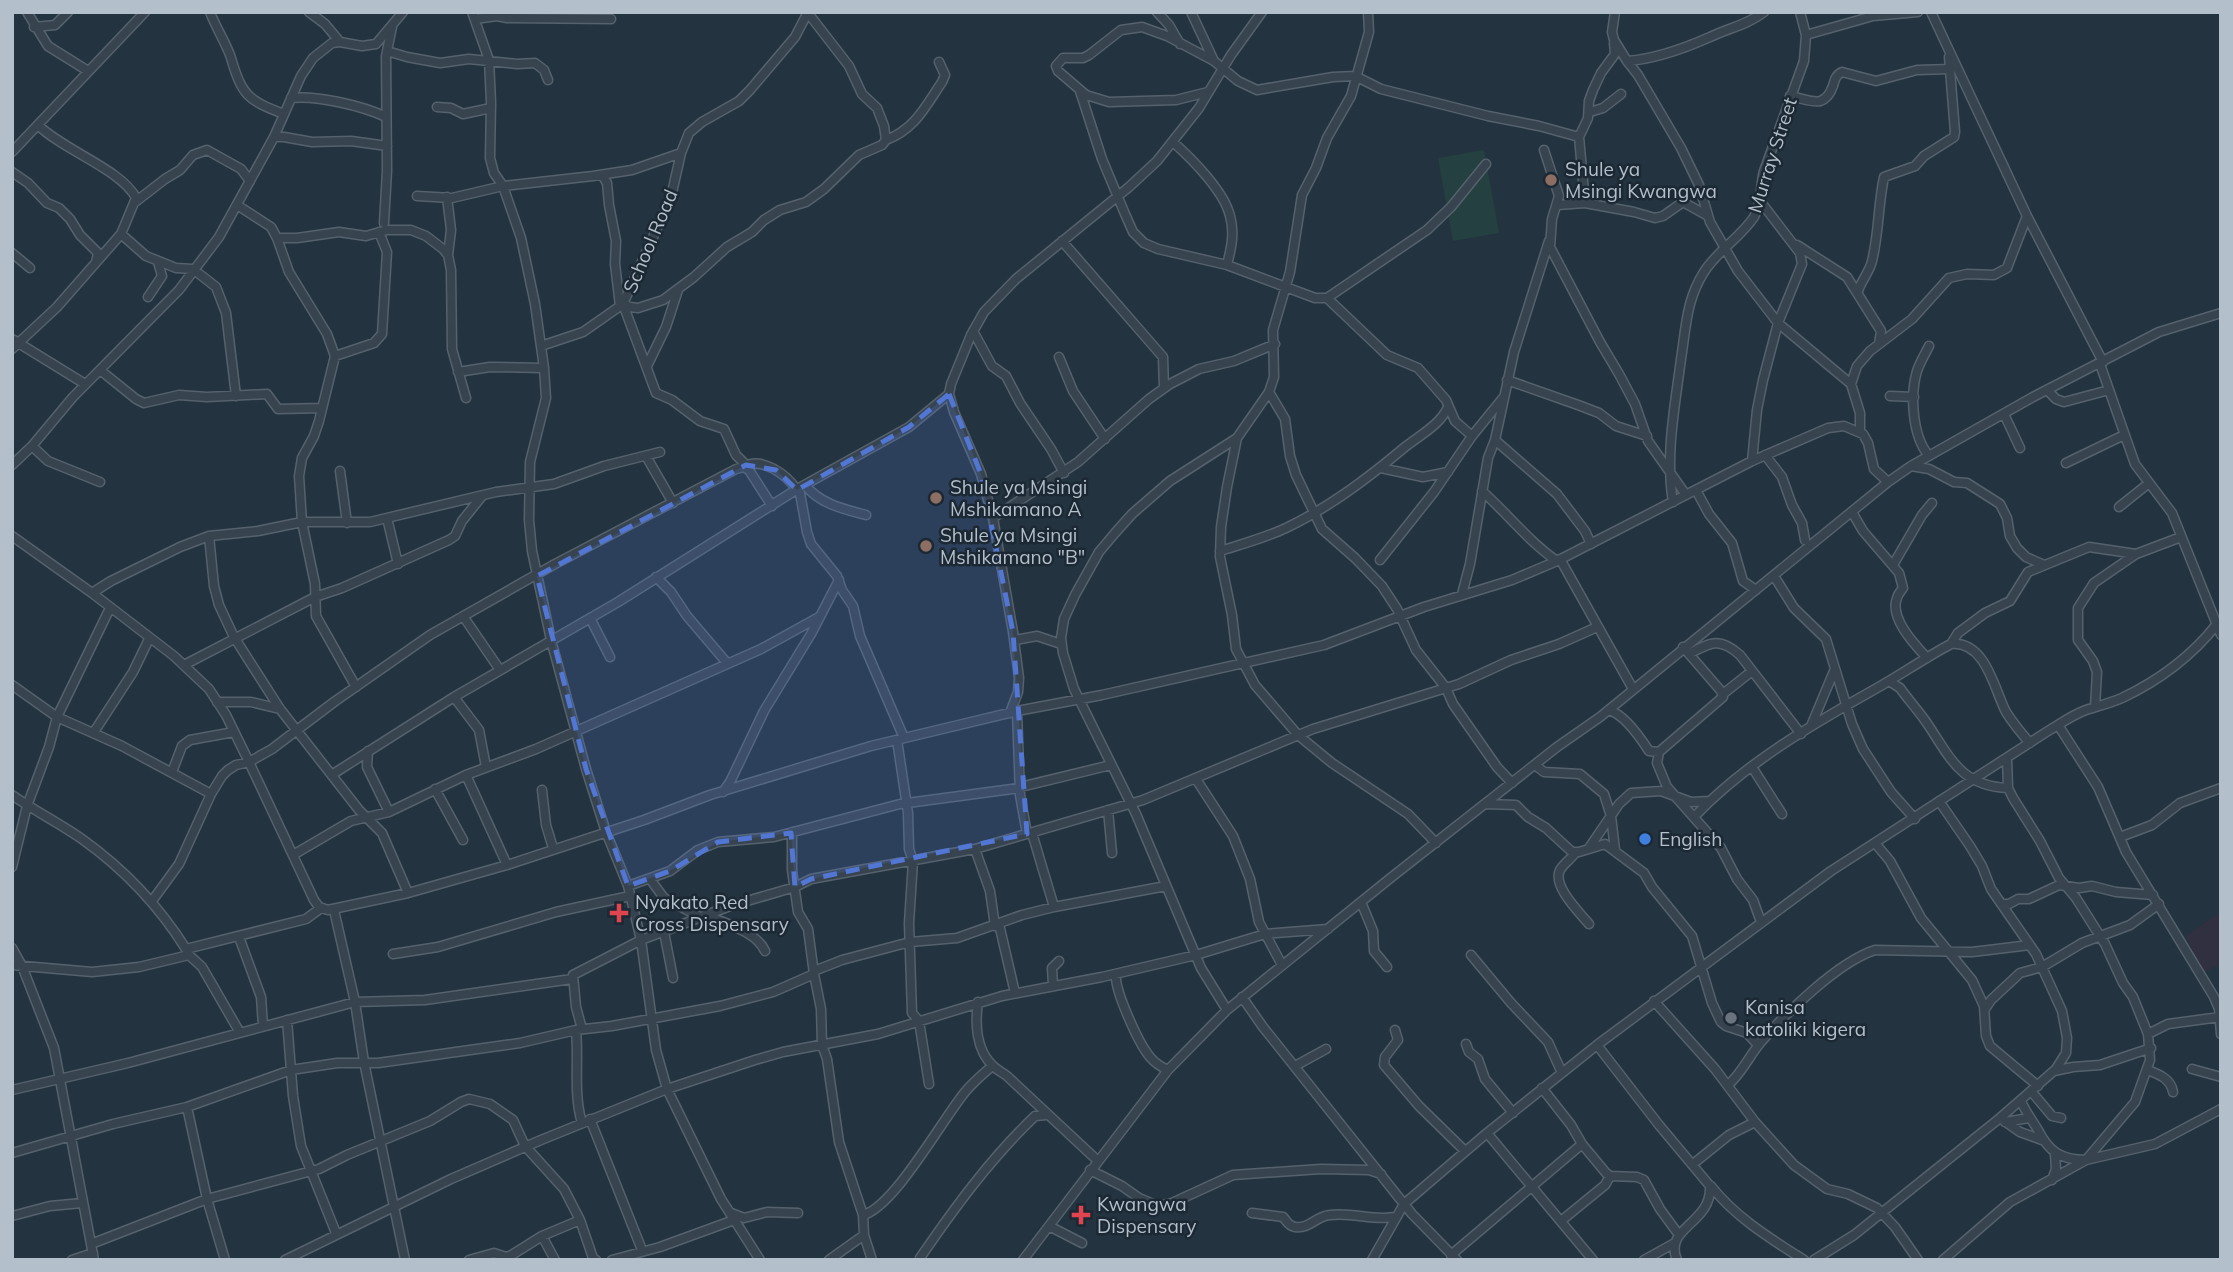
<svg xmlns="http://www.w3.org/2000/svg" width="2233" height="1272" font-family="Mulish,sans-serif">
  <rect width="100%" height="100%" fill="#23333f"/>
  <!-- medical -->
  <path fill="#303040" d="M 2221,912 L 2221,963 L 2203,974 L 2186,936 Z"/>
  <!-- green -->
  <path fill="#254040" d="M 1484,150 L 1499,233 L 1453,241 L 1438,158 Z"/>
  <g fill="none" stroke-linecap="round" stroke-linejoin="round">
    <defs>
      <path id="minor" d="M 27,12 L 48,46 L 88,71
        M 210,12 C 215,26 227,45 231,58 C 242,95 247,100 284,114
        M 309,12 L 325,24 L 340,42
        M 472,12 L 489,60 L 491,102 L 490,158 L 494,173 L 503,186 L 521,238 L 535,304 L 544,368 L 546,398 L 530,462 L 529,520 L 532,551 L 551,640 L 586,769 L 606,832 L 628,886 L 641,940 L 656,1050 L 667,1089 L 721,1199 L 760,1260
        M 1157,12 L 1169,25 L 1180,44
        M 1191,12 L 1214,61
        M 1368,12 L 1369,32 L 1351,96 L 1327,138 L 1316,168 L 1302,195 L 1290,272 L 1273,330 L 1274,377 L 1269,392 L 1237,438 L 1227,487 L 1221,527 L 1220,557 L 1232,615 L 1236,649 L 1255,685 L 1298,735 L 1332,763 L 1408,814 L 1436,843
        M 1615,12 L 1612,32 L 1614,40 L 1627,61 L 1638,75 L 1681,148 L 1699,185 L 1710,222 L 1738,271 L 1778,323 L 1851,384 L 1860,413 L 1860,432
        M 1931,12 L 2027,216 L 2103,362
        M 475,19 L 497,16 L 507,18 L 611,19
        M 34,27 L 55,25 L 68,12
        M 1806,35 L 1873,16 L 1918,12
        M 387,51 L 407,57 L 440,63 L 469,59 L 517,64 L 535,63 L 544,70 L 548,80
        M 1627,61 C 1656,59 1683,49 1710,37 C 1729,28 1747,25 1764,12
        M 1080,91 L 1102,159 L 1125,214 L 1133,232 L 1144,243 L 1158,249 L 1227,265 L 1315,298 L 1327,298 L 1387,355 L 1418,368 L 1446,400 L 1455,421 L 1472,436
        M 1208,92 L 1176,100 L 1109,102 L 1086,95 L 1058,71 L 1056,66 L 1063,58 L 1083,58 L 1089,55 L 1121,30 L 1142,27 L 1167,36 L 1214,61 L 1238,81 L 1257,90 L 1333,77 L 1355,76 L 1381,89 L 1488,116 L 1539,126 L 1579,137
        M 1790,96 C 1811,100 1824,110 1833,86 C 1835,79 1836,75 1842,72 L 1876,81 L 1917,70 L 1950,69
        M 291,98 C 317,95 363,106 386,117
        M 437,107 L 451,108 L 463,114 L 491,108
        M 1590,112 L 1603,108 L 1621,94
        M 274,137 L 284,137 L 312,142 L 351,141 L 387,146
        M 886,140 C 915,129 925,107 942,82 L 945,75 L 939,62
        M 1173,142 C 1192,159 1224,191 1230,216 C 1235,233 1231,249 1227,265
        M 1544,150 L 1559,196 L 1552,219 L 1550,247 L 1600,342 L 1619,374 L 1635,404 L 1648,441 L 1686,495
        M 12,152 L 145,12
        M 12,172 L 28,183 L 47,203 L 59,208 L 70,219 L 80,235 L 98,253 L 96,262
        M 602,175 L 607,183 L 609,205 L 616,241 L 615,264 L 620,306
        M 417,196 L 452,198 L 503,186 L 593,176 L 632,170 L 681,153
        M 447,197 L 451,230 L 448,255
        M 134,203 L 165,179 L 180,170 L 193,155 L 207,150 L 241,169 L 250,181
        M 1585,203 L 1579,137 L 1588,118 L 1589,101 L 1593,90 L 1601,73 L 1615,54 L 1614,43
        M 237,205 L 271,227 L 277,238 L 289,272 L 327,334 L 335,356 L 319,421 L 314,436 L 302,458 L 299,476 L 302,522 L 315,584 L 316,616 L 356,687
        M 1558,205 L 1585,203 L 1634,212 L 1655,218 L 1663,216 L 1683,202 L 1708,216
        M 384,223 L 387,171 L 386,56 L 392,27
        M 121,234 L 146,256 L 176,268 L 193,269 L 216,287 L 226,313 L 236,396
        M 277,238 L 297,238 L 339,232 L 366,236 L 387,230 L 411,230 L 426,236 L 443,249 L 448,255 L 451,270 L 452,349 L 466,398
        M 1062,241 L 1163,357 L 1164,388
        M 1797,245 L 1847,277 L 1881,331 L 1879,344
        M 12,253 L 30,268
        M 1858,291 C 1861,281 1870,271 1872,261 C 1879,233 1878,205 1884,177 L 1915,166 L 1924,156 L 1954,137 L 1955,132 L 1949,57
        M 148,297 L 162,276 L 158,262
        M 1327,298 L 1427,230 L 1451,207 L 1486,164
        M 623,304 L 630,307 L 638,308 L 663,300 L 694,277 L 727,247 L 752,232 L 764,220 L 780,210 L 806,202 L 824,189 L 859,155 L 882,145 L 886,140 L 884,126 L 877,108 L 862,94 L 849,66 L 808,13
        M 623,304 L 656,393 L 672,400 L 700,421 L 724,429 L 736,455 L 746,465
        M 973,331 L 992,366 L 1006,376 L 1020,403 L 1051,449 L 1064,473
        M 12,339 L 85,384
        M 541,346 L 583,332 L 623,304 L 671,197 L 681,153 L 689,133 L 702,122 L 739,101 L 750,90 L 795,37 L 808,12
        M 12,349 L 57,307 L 121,234 L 136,198 C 122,170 63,150 38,125
        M 335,356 L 374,343 L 382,334 L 387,252 L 379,232
        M 1059,357 L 1073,391 L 1105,439
        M 2100,364 L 2135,464 L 2172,513 L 2221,635
        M 647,366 L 666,327 L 678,290
        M 100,370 L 136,399 L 144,403 L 179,395 L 207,397 L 267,394 L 278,409 L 322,408
        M 458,372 L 490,367 L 544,368
        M 1507,380 L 1578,405 L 1599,413 L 1616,426 L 1647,436
        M 1851,384 L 1857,366 L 1870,351 L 1912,319 L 1949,278 L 1967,274 L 1994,275 L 2007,268 L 2027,216
        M 2048,391 L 2056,399 L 2064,402 L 2109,390
        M 1269,392 L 1285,419 L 1290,456 L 1296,475 L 1322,529 L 1355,558 L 1382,586 L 1397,609 L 1416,650 L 1446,688 L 1453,704 L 1497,767 L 1512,783
        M 1890,396 L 1914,397
        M 2004,414 L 2020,448
        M 1495,440 L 1557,494 L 1585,531 L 1591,544
        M 32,446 L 48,461 L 100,482
        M 1765,455 L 1782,477 L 1792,505 L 1802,523 L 1805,540
        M 646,456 L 673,503
        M 1929,456 C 1912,436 1910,395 1917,371 C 1920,362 1925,354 1929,346
        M 1752,461 L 1757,410 L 1763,380 L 1778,323 L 1802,264 L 1800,253 L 1760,201
        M 2066,463 L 2124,435
        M 12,465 L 32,446 L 73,397 L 179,290 L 219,237 L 274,137 L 301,76 L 313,58 L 332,43 L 340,42 L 362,46 L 376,44 L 403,12
        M 1911,466 L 1929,469 L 1954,482 L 1967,483 L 2000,504 L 2007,518 L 2010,536 L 2017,548 L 2026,557 L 2044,565
        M 744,467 C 762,456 787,475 797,490
        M 1381,468 L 1423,477 L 1448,472
        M 340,471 L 347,523
        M 805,485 C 820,504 843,509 866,515
        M 799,488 L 807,532 L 811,544 L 837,576 L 842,590 L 853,606 L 860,636 L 904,738
        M 1696,490 L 1709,514 L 1732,543 L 1743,581 L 1756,590
        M 1482,491 C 1508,514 1529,542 1557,561
        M 1673,502 C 1665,455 1675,406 1681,359 C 1686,328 1686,300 1704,272 C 1717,251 1740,238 1754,217 C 1762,203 1760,186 1764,171 L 1804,61 L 1806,35 L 1800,12
        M 2119,507 L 2149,483
        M 1852,512 L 1863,531 L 1899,573 L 1903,588 C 1901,591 1898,594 1897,598 C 1889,618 1915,645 1927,658
        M 387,518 L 398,564
        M 993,518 L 1078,462 L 1149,399 L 1170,384 L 1199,369 L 1234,361 L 1275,344
        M 12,536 L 92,593 L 174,656 L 209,689 L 226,715 L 249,762 L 314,900 L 319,907 L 328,910 L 408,893 L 507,865 L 644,820 L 710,795 L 871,746 L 1017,711 L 1102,695 L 1324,645 L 1424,607 L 1512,580 L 1557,561 L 1752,461 L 1828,428 L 1844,426 L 1863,434 L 1868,443 L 1874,469 L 1888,482
        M 209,536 L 214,586 L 219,605 L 234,637 L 280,709 L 359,810 L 382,833 L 408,893
        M 1220,551 C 1242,544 1265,538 1286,528 C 1330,507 1368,478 1405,447 C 1420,435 1440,425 1448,407
        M 1560,559 L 1633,689
        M 1380,560 L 1434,492 L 1472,436 L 1503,398
        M 1893,565 L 1922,515 L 1932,503
        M 1774,576 L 1794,608 L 1826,639 L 1852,724 L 1863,749 L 1891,792 L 1915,819
        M 656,577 L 671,592 L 687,616 L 727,663
        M 92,593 L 111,581 L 180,547 L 209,536 L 258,531 L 302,522 L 370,522 L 496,492 L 554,484 L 604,466 L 660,452
        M 1462,594 L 1470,564 L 1488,458 L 1495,440 L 1514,352 L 1549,241
        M 463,616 L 500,670
        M 590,618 L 610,657
        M 1015,640 L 1037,636 L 1061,644
        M 1951,644 L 1958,633 L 1985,613 L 2010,601 L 2028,572 L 2089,547 L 2136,554 L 2181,537
        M 1683,647 L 1721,691 L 1723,697 L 1659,752 L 1657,763 L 1667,787 L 1721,848 L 1737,879 L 1753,900 L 1761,922
        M 1689,654 C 1711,642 1720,637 1740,655 L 1801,734
        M 184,665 L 315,597 L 342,588 L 449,540 L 455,536 L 462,521 L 482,496
        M 1889,681 L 1900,688 C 1907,698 1916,708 1924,719 C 1949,754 1958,786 2008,788
        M 12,685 L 57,717 L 122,746 L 211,794
        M 1723,694 L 1752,671
        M 454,697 L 479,730 L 486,767
        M 217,702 L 251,702 L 280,709
        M 2095,707 L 2097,672 L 2093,661 L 2078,640 L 2078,608 L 2094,583 L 2136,554
        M 1609,710 C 1625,715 1640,737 1649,751 L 1659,752
        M 1017,711 L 1020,795 L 1027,834
        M 1010,713 L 1018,692 L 1019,678 L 1013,632 L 993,518 L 981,474 L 954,412 L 949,394 L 951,384 L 971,335 L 984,312 L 1016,279 L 1129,187 L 1157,161 L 1199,108 L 1231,55 L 1262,12
        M 2058,725 L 2098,787 L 2126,852 L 2214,997 L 2219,1009 L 2221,1034
        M 1811,726 L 1834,671
        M 94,732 L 133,672 L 149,639
        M 897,740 L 908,813 L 909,849 L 913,861 L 909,923 L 912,1013 L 919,1021 L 929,1084
        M 368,751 L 367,767 L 389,812
        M 1535,765 L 1544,772 L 1580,774 L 1604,794 L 1611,816 L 1615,850
        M 1752,767 L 1782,814
        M 172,772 L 182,746 L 190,740 L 234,732
        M 333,774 L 454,697 L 618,602 L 799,488 L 909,427 L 949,394
        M 466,775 L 507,865
        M 1196,779 L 1233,836 L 1250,879 L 1259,922 L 1282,965
        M 435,789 L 463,840
        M 542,790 L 546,825 L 553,848
        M 723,792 L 730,782 L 764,711 L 811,634 L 839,580
        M 12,795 C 35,811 59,823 82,839 C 124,869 159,906 186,949
        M 1485,804 L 1516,805 L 1528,817 L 1546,828 L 1572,852 L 1579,852 L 1605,844 L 1644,873 L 1652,887 L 1692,936 L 1712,1003 L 1721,1022 L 1726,1026 L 1747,1033 L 1758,1045
        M 1108,810 L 1112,853
        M 1694,817 C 1745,763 1813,724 1877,688 C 1902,674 1926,657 1951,644 C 1986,641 1994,689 2006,712 C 2013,723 2021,733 2030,743
        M 1032,833 L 1054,907
        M 2120,837 L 2152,825 L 2180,803 L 2221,788
        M 1875,843 L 1890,861 L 1921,918 L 1972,980 L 1984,1006 L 1986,1036 L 1990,1046 L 2038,1086
        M 1589,848 L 1619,804 L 1631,793 L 1661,791 L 1691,802 L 1709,801
        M 975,849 L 990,891 L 995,926
        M 1575,853 C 1571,859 1564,863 1560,870 C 1552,886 1580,913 1589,924
        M 293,855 L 351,821 L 389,812 L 466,775 L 536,749 L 761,649 L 819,617
        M 12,867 L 27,806 L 49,747 L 57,717 L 110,608
        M 650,879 L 664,898 L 700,917
        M 628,886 L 670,871 L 698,850 L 718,842 L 774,837 L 900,804 L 1012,789 L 1111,765
        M 152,901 L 179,864 L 211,794 L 222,776 L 228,770 L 236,765 L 249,762 L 272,749 L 334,702 L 430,635 L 555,564 L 736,469 L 744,467 L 749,470 L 772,506
        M 1361,902 L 1373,931 L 1374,951 L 1387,967
        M 2003,904 L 2009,904 L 2018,899 L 2029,899 L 2059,885 L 2079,888 L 2092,886 L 2116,892 L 2153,895
        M 334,910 L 355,1002 L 364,1062 L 405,1260
        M 707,915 C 727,925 756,931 765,951
        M 999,924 L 1015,993
        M 664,932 L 673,978
        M 239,937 L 261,997 L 263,1026
        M 12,948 L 22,966 L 54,1048 L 94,1260
        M 393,954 L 438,947 L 556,912 L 630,896
        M 189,955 L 202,967 L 239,1031
        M 1471,955 L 1511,1003 L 1548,1042 L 1562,1073
        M 12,965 L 92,972 L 139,967 L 189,955 L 186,949 L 306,919 L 321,908
        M 814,971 L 842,960 L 910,942 L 957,938 L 1022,915 L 1054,907 L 1166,886
        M 814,974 L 821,1009 L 822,1045 L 827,1059 L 839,1142 L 863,1215 L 864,1235 L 872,1260
        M 1116,974 C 1114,990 1139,1044 1150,1057 C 1155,1063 1161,1067 1168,1070
        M 1053,985 L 1052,968 L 1059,961
        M 1242,997 L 1263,1027 L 1412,1214 L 1457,1260
        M 1654,1001 L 1715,1069 L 1755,1122 L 1794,1165 L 1827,1189 L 1848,1194 L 1877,1208 L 1895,1227 L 1918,1260
        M 978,1002 C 975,1023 976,1050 993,1066 C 997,1070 1002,1072 1007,1076 L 1098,1161
        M 1985,1009 L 1991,1000 L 2020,973 L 2042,967 L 2082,943 L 2130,925 L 2159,904
        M 1227,1010 L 1201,968 L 1136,814 L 1074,689 L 1063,653 L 1061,638 L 1064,619 L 1075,595 L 1099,552 L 1115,533 L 1132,514 L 1170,481 L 1237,438
        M 287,1020 L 293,1096 L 301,1146 L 336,1233
        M 582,1029 L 576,1007 L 573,975 L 641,940 L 730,906 L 795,887 L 811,879 L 975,849 L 1143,800 L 1313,729 L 1459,684 L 1511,660 L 1559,644 L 1597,627
        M 576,1030 C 579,1061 573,1093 582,1123
        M 1395,1030 L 1398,1040 L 1385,1057 L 1384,1065 L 1419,1106 L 1465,1151
        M 2148,1034 L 2168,1024 L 2220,1017
        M 1466,1044 L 1469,1052 L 1478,1059 L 1485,1079 L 1513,1113
        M 1597,1045 L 1659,1125 L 1710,1186 C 1712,1224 1663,1227 1677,1260
        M 1295,1066 L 1326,1049
        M 2192,1069 L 2221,1077
        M 2147,1070 C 2159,1074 2171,1079 2173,1092
        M 2054,1071 L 2073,1067 L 2100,1065 L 2151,1048
        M 1728,1085 C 1742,1073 1749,1056 1761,1042 C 1786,1013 1838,962 1875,950 L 1972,952 L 2030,945
        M 1542,1088 L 1571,1125 L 1582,1144 L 1606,1173 L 1610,1176 L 1637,1177 L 1644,1180 L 1660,1209 L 1679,1235
        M 12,1090 L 128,1063 L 355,1002 L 425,1000 L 572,979
        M 2031,1091 L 2052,1116 L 2061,1118
        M 2021,1101 C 2025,1111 2032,1120 2038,1130 C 2049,1152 2061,1160 2086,1160 L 2155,1144 L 2221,1109
        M 187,1107 L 207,1199 L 225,1260
        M 2000,1118 L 2020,1132 L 2042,1140
        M 590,1119 L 642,1250
        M 2005,1122 L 2029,1118
        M 1487,1133 L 1593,1260
        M 12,1153 L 113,1124 L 187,1107 L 291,1070 L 337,1063 L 378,1063 L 520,1043 L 576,1030 L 612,1026 L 720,1006 L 773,992 L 814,974 L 808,929 L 798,912 L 792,870 L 792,832
        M 1693,1164 L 1729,1135 L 1755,1122
        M 1090,1170 L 1122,1186 L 1139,1198 L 1158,1206 L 1172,1203 L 1233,1175 L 1321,1169 L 1369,1170 L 1381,1174
        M 2052,1180 L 2056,1169 L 2055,1154
        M 1711,1186 C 1735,1217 1771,1239 1804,1260
        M 731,1213 L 744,1218 L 767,1212 L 798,1213
        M 1252,1213 L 1283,1217 C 1287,1221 1288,1226 1295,1227 C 1310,1229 1316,1216 1330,1215 C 1353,1212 1373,1221 1395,1217
        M 863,1215 C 894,1207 942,1120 965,1092 C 973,1082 983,1074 992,1066
        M 12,1216 L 50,1206 L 82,1203
        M 1561,1221 L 1605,1185 L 1610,1176
        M 1049,1226 L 1082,1243
        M 542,1236 L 555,1260
        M 91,1244 L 207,1199 L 319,1169 L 347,1155 L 430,1121 L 461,1102 L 469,1099 L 490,1104 L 513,1120 L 525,1146 L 564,1189 L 580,1220 L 593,1258 L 596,1260
        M 1451,1255 L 1582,1144
        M 920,1258 C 955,1207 991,1158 1035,1116 L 1046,1115
        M 72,1260 L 93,1253
        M 285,1260 L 451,1179 L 541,1140 L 667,1089 L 755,1060 L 783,1052 L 878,1034 L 1002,996 L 1102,977 L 1196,955 L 1265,934 L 1328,929
        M 469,1260 L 494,1253 L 506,1257 L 510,1256 L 542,1236 L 580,1220
        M 612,1260 L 660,1247 L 734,1220
        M 829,1260 L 864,1235
        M 1023,1260 L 1168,1070 L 1227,1010 L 1393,876 L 1557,747 L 1600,717 L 1888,482 L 1911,466 L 2033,397 L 2159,332 L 2221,313
        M 1372,1260 L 1404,1204 L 1487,1133 L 1597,1045 L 1831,871 L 2048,731 C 2060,724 2072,715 2086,710 C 2098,706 2111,703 2122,698 C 2160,680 2191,657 2217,624
        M 1644,1260 L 1673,1244
        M 1814,1260 L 1854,1235 L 2000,1118 L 2056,1069 L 2066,1053 L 2067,1038 L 2062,1011 L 2036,954 L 1991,889 L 1982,866 L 1970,846 L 1939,801
        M 1943,1260 L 2010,1202 L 2086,1160 L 2135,1102 L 2150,1060 L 2148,1034 L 2133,997 L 2123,983 L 2105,944 L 2076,898 L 2059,878 L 2040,841 L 2013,798 L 2008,788 L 2007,758"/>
    </defs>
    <!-- minor casing -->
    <use href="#minor" stroke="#55626d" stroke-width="11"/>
    <!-- minor -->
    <use href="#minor" stroke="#37444f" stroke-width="8"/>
  </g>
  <!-- marked area -->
  <path fill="#5276d3" fill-opacity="0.2" stroke="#5276d3" stroke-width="5" stroke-dasharray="14 9" stroke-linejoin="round" d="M 949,394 L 981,474 L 1013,632 L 1027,834 L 811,879 L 795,887 L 791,833 L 718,842 L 670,871 L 628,886 L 586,769 L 537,576 L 746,465 L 776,470 L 797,490 L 909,427 Z"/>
  <!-- markers -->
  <g fill="#8d6e63" stroke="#1c2934" stroke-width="2.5">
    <circle cx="1551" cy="180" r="7"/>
    <circle cx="936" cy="498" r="7"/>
    <circle cx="926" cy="546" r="7"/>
  </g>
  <circle fill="#3f7fe0" stroke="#1c2934" stroke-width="2.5" cx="1645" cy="839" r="7"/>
  <g fill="#e0444e" stroke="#1c2934" stroke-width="2.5">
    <path d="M615.5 902.5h7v7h7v7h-7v7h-7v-7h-7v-7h7z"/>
    <path d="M1077.5 1204.5h7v7h7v7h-7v7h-7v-7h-7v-7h7z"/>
  </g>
  <circle fill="#6b7280" stroke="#1c2934" stroke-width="2.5" cx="1731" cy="1018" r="7"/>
  <g text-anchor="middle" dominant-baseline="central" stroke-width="5" stroke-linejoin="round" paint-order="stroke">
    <!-- street labels -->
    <g font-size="19" fill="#b3bfca" stroke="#1c2934">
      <text transform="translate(1772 155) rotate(-72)">Murray Street</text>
      <text transform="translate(650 241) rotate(-67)">School Road</text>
    </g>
    <!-- poi labels -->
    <g font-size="19" fill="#b3bfca" stroke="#1c2934" text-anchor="start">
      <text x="1565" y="169">Shule ya<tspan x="1565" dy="22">Msingi Kwangwa</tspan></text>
      <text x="950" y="487">Shule ya Msingi<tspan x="950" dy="22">Mshikamano A</tspan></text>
      <text x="940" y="535">Shule ya Msingi<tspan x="940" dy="22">Mshikamano "B"</tspan></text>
      <text x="1659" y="839">English</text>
      <text x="635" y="902">Nyakato Red<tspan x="635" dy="22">Cross Dispensary</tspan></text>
      <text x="1745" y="1007">Kanisa<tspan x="1745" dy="22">katoliki kigera</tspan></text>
      <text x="1097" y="1204">Kwangwa<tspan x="1097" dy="22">Dispensary</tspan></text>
    </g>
  </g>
  <!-- border -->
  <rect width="2233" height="1272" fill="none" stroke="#b3bfca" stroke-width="28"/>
</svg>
